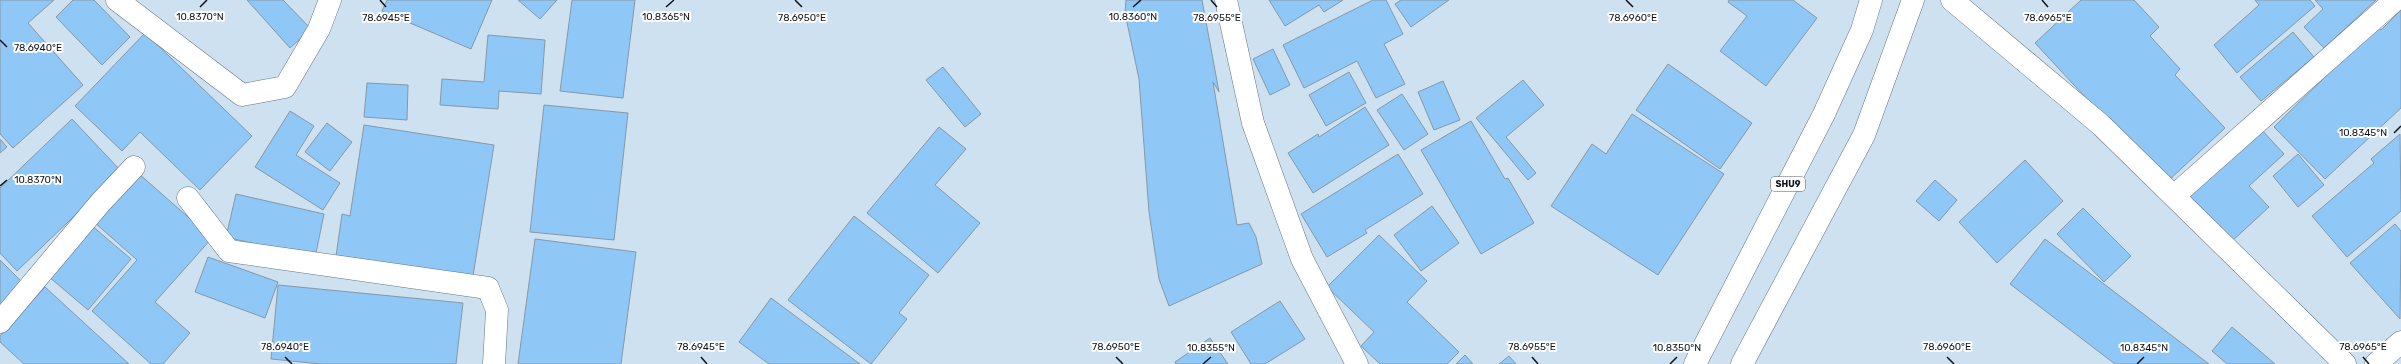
<svg xmlns="http://www.w3.org/2000/svg" width="2401" height="364" font-family="Rubik,sans-serif">
  <rect width="100%" height="100%" fill="#cee1f1"/>
  <!-- building -->
  <path fill="#8fc7f7" stroke="#8698a7" d="M 0,0 L 54,0 L 28,23 L 83,85 L 13,148 L 0,134 Z
    M 73,0 L 94,0 L 130,37 L 102,65 L 56,17 Z
    M 247,0 L 283,0 L 311,29 L 290,48 Z
    M 387,0 L 492,0 L 471,49 L 382,11 Z
    M 518,0 L 557,0 L 540,19 Z
    M 572,0 L 635,0 L 623,98 L 560,91 Z
    M 1126,0 L 1202,0 L 1219,92 L 1213,82 L 1237,225 L 1249,223 L 1256,237 L 1262,264 L 1169,306 L 1159,279 L 1149,212 L 1139,79 L 1125,13 Z
    M 1269,0 L 1343,0 L 1324,12 L 1319,5 L 1285,26 Z
    M 1373,0 L 1386,0 L 1403,34 L 1384,44 L 1405,84 L 1376,98 L 1357,61 L 1304,88 L 1283,45 Z
    M 1401,0 L 1449,0 L 1411,27 L 1395,4 Z
    M 1729,0 L 1793,0 L 1817,18 L 1766,86 L 1720,51 L 1747,16 L 1728,2 Z
    M 2081,0 L 2134,0 L 2159,27 L 2150,36 L 2180,69 L 2175,75 L 2225,128 L 2168,181 L 2139,155 L 2035,43 Z
    M 2255,0 L 2310,0 L 2315,6 L 2237,73 L 2214,45 L 2259,5 Z
    M 2315,0 L 2376,0 L 2324,48 L 2304,27 L 2323,9 Z
    M 2401,10 L 2401,108 L 2325,179 L 2274,127 L 2377,26 L 2381,30 Z
    M 2293,32 L 2314,57 L 2261,101 L 2240,77 Z
    M 145,33 L 252,136 L 200,190 L 140,132 L 122,151 L 75,106 Z
    M 488,35 L 545,40 L 541,94 L 499,91 L 498,109 L 440,105 L 442,79 L 484,82 Z
    M 1273,49 L 1290,85 L 1270,95 L 1253,59 Z
    M 1668,64 L 1752,123 L 1720,169 L 1636,110 Z
    M 943,67 L 981,114 L 965,127 L 926,80 Z
    M 1349,72 L 1366,103 L 1326,126 L 1309,95 Z
    M 1523,80 L 1544,105 L 1506,137 L 1536,173 L 1528,180 L 1476,118 Z
    M 1443,81 L 1460,120 L 1434,130 L 1418,92 Z
    M 367,83 L 408,85 L 407,120 L 364,117 Z
    M 1402,94 L 1428,134 L 1404,150 L 1377,110 Z
    M 544,105 L 628,113 L 614,240 L 530,232 Z
    M 1365,107 L 1389,145 L 1313,193 L 1288,153 L 1318,134 L 1319,137 Z
    M 290,111 L 314,126 L 296,155 L 340,183 L 323,210 L 255,167 Z
    M 1632,114 L 1724,174 L 1658,275 L 1551,206 L 1592,144 L 1606,154 Z
    M 72,119 L 121,171 L 17,271 L 0,253 L 0,188 Z
    M 1471,121 L 1505,179 L 1508,178 L 1534,223 L 1481,254 L 1421,150 Z
    M 327,123 L 352,142 L 330,171 L 305,152 Z
    M 364,125 L 494,145 L 473,276 L 336,256 L 342,214 L 350,216 Z
    M 939,127 L 966,149 L 935,185 L 980,223 L 938,273 L 867,213 Z
    M 2260,128 L 2284,154 L 2249,186 L 2269,207 L 2230,243 L 2187,196 Z
    M 2400,134 L 2401,211 L 2347,257 L 2312,216 L 2374,163 L 2371,159 Z
    M 0,139 L 7,147 L 0,153 Z
    M 1398,154 L 1423,194 L 1365,230 L 1367,233 L 1327,257 L 1301,214 Z
    M 2298,154 L 2324,185 L 2298,207 L 2273,176 Z
    M 2025,160 L 2063,201 L 1997,263 L 1959,222 Z
    M 138,173 L 212,238 L 155,302 L 190,333 L 163,364 L 151,364 L 92,311 L 137,260 L 94,222 Z
    M 1935,180 L 1957,200 L 1939,221 L 1916,201 Z
    M 236,194 L 324,214 L 315,258 L 226,237 Z
    M 1432,206 L 1459,243 L 1421,271 L 1394,235 Z
    M 2083,208 L 2131,256 L 2104,282 L 2057,234 Z
    M 854,216 L 929,275 L 899,313 L 907,319 L 871,364 L 788,300 Z
    M 2395,224 L 2401,231 L 2400,319 L 2350,263 Z
    M 91,225 L 131,259 L 88,310 L 48,276 Z
    M 1379,235 L 1427,281 L 1407,302 L 1459,352 L 1447,364 L 1380,364 L 1361,346 L 1374,332 L 1327,287 Z
    M 535,239 L 636,252 L 621,364 L 518,364 Z
    M 2045,239 L 2209,364 L 2115,364 L 2010,284 Z
    M 208,257 L 278,282 L 265,318 L 195,292 Z
    M 0,260 L 23,283 L 0,305 Z
    M 278,285 L 463,303 L 456,364 L 321,364 L 271,359 Z
    M 45,287 L 129,364 L 24,364 L 0,342 L 0,336 Z
    M 771,298 L 860,364 L 769,364 L 739,342 Z
    M 1280,301 L 1305,339 L 1265,364 L 1251,364 L 1231,332 Z
    M 2232,327 L 2275,364 L 2227,364 L 2212,351 Z
    M 1210,338 L 1228,364 L 1176,364 L 1175,362 Z
    M 1465,355 L 1473,364 L 1456,364 Z
    M 1509,356 L 1516,364 L 1499,364 Z"/>
  <g fill="none" stroke-linecap="round" stroke-linejoin="round">
    <defs>
      <path id="minor" d="M 117,0 L 242,95 L 285,87 L 319,29 L 330,0
        M 1226,0 L 1253,123 L 1302,259 L 1357,364
        M 1952,0 L 2101,125 L 2345,364
        M 2174,196 L 2395,0
        M 188,198 L 229,251 L 488,288 L 497,310 L 494,364
        M 0,322 L 101,202 L 134,167
        M 2376,364 L 2401,342"/>
      <path id="highway" d="M 1695,364 L 1824,114 L 1862,30 L 1871,0
        M 1742,364 L 1864,135 L 1913,0"/>
    </defs>
    <!-- minor casing -->
    <use href="#minor" stroke="#657685" stroke-width="23"/>
    <!-- highway casing -->
    <use href="#highway" stroke="#657685" stroke-width="23"/>
    <!-- minor -->
    <use href="#minor" stroke="#fff" stroke-width="22"/>
    <!-- highway -->
    <use href="#highway" stroke="#fff" stroke-width="22"/>
  </g>
  <!-- ticks -->
  <path fill="none" stroke="#0e141a" stroke-width="1.5" d="M 380,0 L 386,7M 795,0 L 802,7M 1211,0 L 1217,7M 1626,0 L 1633,7M 2042,0 L 2048,7M 200,7 L 207,0M 666,7 L 674,0M 1133,7 L 1141,0M 0,40 L 7,47M 2394,133 L 2401,126M 0,186 L 7,180M 285,357 L 292,364M 701,357 L 707,364M 1116,357 L 1123,364M 1532,357 L 1538,364M 1947,357 L 1954,364M 2363,357 L 2369,364M 1203,364 L 1211,357M 1670,364 L 1677,357M 2137,364 L 2144,357"/>
  <g text-anchor="middle" dominant-baseline="central" stroke-width="4" stroke-linejoin="round" paint-order="stroke">
    <!-- shield labels -->
    <rect fill="#fff" stroke="#565a5f" stroke-width="1" x="1771" y="177" width="34" height="14" rx="3"/>
    <g font-size="9" font-weight="bold" fill="#0e141a">
      <text x="1788" y="184">SHU9</text>
    </g>
  </g>
  <g font-size="10" text-anchor="middle" fill="#0e141a" stroke="#fff" stroke-width="4" stroke-linejoin="round" paint-order="stroke">
    <text x="666" y="20">10.8365°N</text>
    <text x="1133" y="20">10.8360°N</text>
    <text x="200" y="20">10.8370°N</text>
    <text x="386" y="21">78.6945°E</text>
    <text x="802" y="21">78.6950°E</text>
    <text x="1217" y="21">78.6955°E</text>
    <text x="1633" y="21">78.6960°E</text>
    <text x="2048" y="21">78.6965°E</text>
    <text x="38" y="51">78.6940°E</text>
    <text x="2363" y="136">10.8345°N</text>
    <text x="38" y="183">10.8370°N</text>
    <text x="285" y="350">78.6940°E</text>
    <text x="701" y="350">78.6945°E</text>
    <text x="1116" y="350">78.6950°E</text>
    <text x="1532" y="350">78.6955°E</text>
    <text x="1947" y="350">78.6960°E</text>
    <text x="2363" y="350">78.6965°E</text>
    <text x="1211" y="351">10.8355°N</text>
    <text x="1677" y="351">10.8350°N</text>
    <text x="2144" y="351">10.8345°N</text>
  </g>
</svg>
